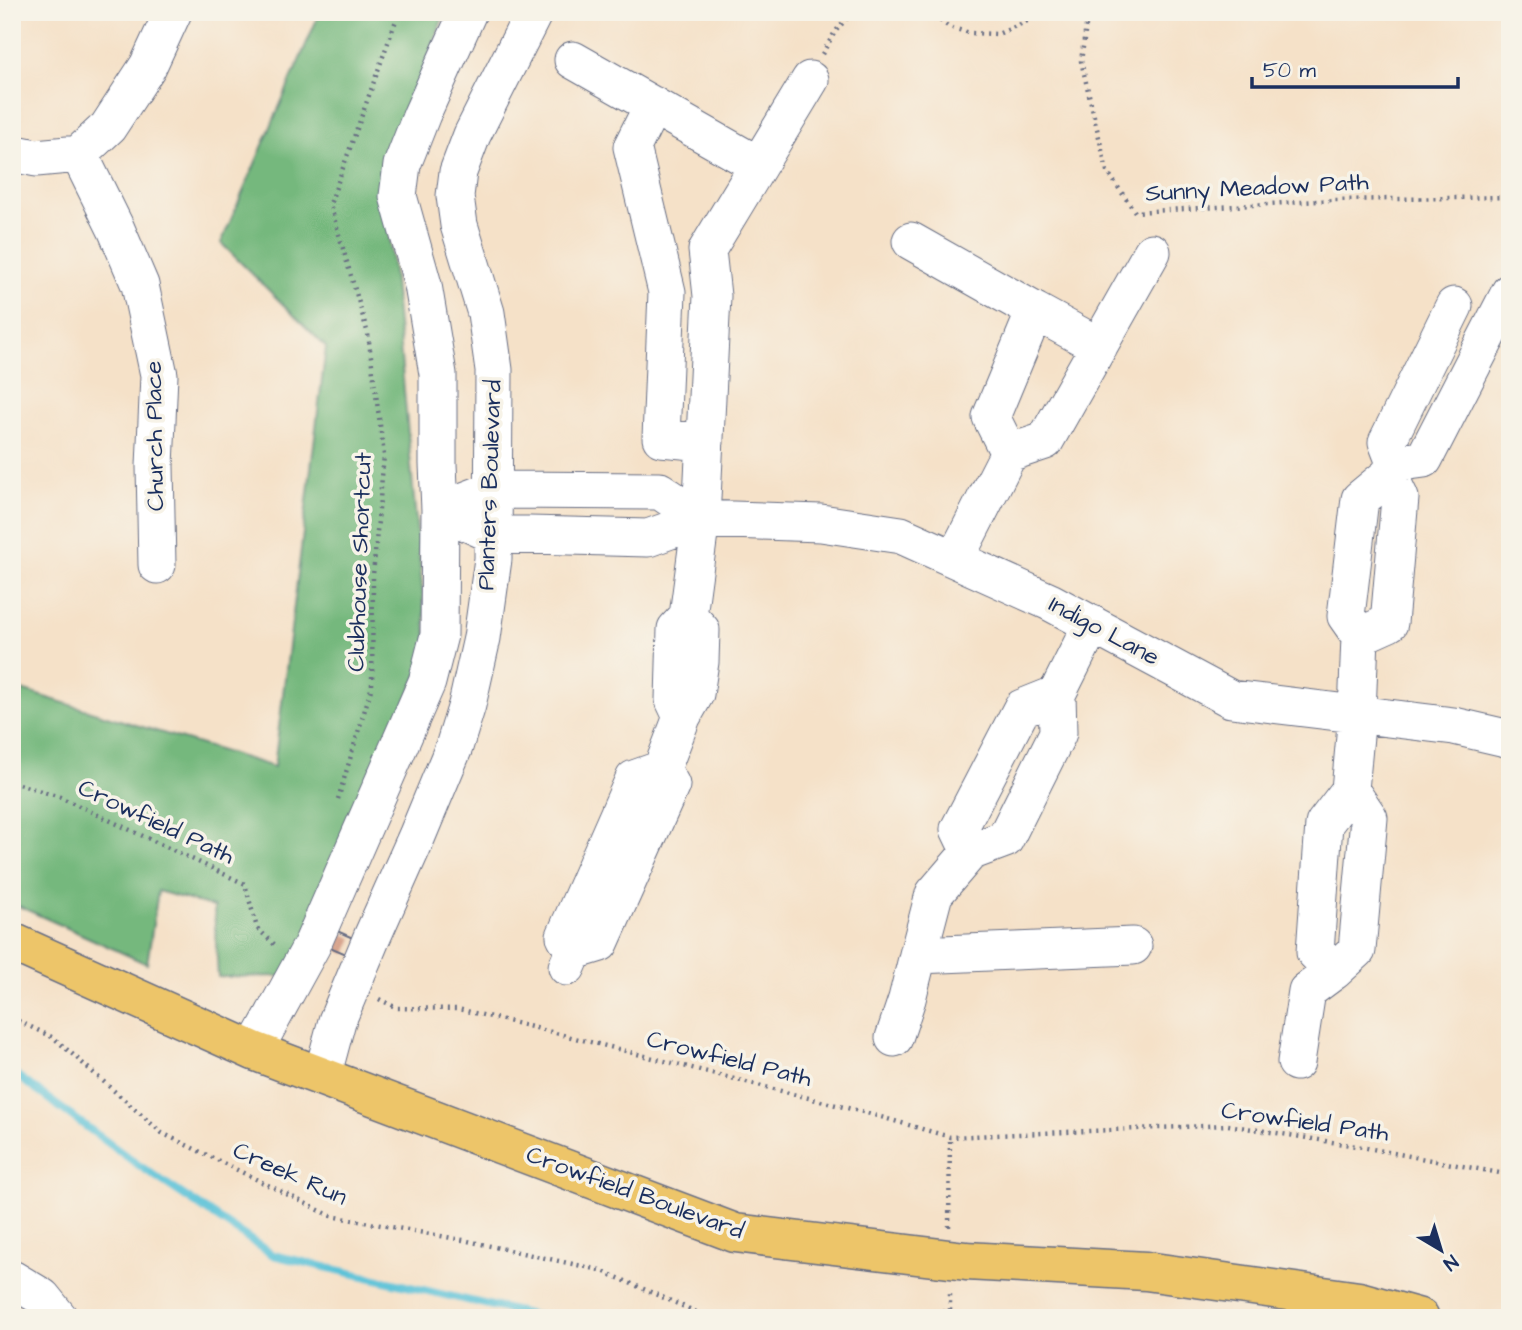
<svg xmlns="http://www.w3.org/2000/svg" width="1522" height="1330" font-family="'Architects Daughter',sans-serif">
  <rect width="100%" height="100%" fill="#f7f3e8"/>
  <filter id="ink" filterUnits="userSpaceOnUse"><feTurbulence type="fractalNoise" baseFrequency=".0143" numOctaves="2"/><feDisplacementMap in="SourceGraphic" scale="14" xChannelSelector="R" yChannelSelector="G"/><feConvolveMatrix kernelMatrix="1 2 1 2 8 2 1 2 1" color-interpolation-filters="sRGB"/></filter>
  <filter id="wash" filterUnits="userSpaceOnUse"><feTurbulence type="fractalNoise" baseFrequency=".00686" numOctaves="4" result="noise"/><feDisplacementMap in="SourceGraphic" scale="28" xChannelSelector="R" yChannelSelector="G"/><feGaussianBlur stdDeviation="1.57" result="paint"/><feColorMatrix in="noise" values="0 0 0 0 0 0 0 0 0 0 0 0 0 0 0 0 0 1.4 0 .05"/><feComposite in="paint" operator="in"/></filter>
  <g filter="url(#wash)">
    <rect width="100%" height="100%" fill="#f5e1c8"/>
    <!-- forest -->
    <path fill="#74b87d" stroke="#48746e" stroke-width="2" d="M 320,12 L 445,12 L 383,181 L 393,270 L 428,651 L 289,976 L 218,977 L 214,907 L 158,891 L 147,964 L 12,903 L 12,687 L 274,767 L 326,347 L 221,243 Z"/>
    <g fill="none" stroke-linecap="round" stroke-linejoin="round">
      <!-- stream -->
      <path stroke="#5bc2d8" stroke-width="8" d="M 12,1072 L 137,1164 L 273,1255 L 544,1318"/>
    </g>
    <g id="blocks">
      <!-- building -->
      <path fill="#d49c84" d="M 337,931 L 353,938 L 346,954 L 330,947 Z"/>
    </g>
  </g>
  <g filter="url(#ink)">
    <use href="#blocks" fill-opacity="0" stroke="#676d83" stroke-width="2"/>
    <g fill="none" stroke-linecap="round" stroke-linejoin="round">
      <defs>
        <path id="minor" d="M 573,60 L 758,165
          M 653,105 L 632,147 L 667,292 L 661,438 L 705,442
          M 12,153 L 36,158 L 79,154 L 108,127 L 148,66 L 173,12
          M 79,154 L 116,229 L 140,285 L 159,375 L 155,466 L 157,565
          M 911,241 L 1035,311 L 991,417 L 1009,453
          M 1035,311 L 1099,346
          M 1395,463 L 1387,442 L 1454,306
          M 1389,475 L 1395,463 L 1424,459 L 1510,292
          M 701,519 L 660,491 L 493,490 L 440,510 L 492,534 L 648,538 L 701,519 L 821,523 L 901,535 L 1050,602 L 1231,699 L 1454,726 L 1510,739
          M 955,559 L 1009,453 L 1045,441 L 1152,252
          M 1092,624 L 1057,694 L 1058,733 L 1005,839 L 970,852 L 934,894 L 918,955 L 1133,946
          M 682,717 L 674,700 L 676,629 L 688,616 L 701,519 L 712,296 L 707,250 L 810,80
          M 1350,790 L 1369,818 L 1357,950 L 1334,971 L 1315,952 L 1324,824 L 1350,790 L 1357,714 L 1360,636 L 1346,616 L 1360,499 L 1389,475 L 1400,498 L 1389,623 L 1360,636
          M 970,852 L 959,829 L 1022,708 L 1057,694
          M 574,951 L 565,936 L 634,779 L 662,769 L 682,717 L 695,694 L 700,662 L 701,630 L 688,616
          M 567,967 L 574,951 L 600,943 L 671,785 L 662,769
          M 894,1038 L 907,999 L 918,955
          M 254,1051 L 312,945 L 427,682 L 439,635 L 440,510 L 438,464 L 438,374 L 423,285 L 398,196 L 402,165 L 422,114 L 468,12
          M 1296,1062 L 1307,991 L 1334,971
          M 322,1077 L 337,1021 L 372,937 L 417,836 L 454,747 L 467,705 L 482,638 L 493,559 L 494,370 L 486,313 L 459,225 L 455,196 L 458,172 L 472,135 L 534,12
          M 12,1279 L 42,1297 L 59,1318"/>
        <path id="major" d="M 12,942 L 254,1051 L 735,1233 L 966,1261 L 1146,1271 L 1359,1301 L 1420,1318"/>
      </defs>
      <!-- minor casing -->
      <use href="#minor" stroke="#676d83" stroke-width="39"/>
      <!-- major casing -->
      <use href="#major" stroke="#676d83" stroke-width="41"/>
      <!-- path -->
      <path stroke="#676d83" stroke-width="4.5" stroke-dasharray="2 5" stroke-linecap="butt" d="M 929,12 L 949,27 L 970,33 L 998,34 L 1048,12
        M 1088,12 L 1081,61 L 1107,171 L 1135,212 L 1335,200 L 1510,197
        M 822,54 L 835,32 L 852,12
        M 12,782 L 60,797 L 245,884 L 257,928 L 275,945
        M 338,799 L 372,686 L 373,575 L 384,455 L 368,334 L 330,204 L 399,12
        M 379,999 L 397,1008 L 458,1009 L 536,1028 L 867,1113 L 950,1137 L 1228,1125 L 1362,1147 L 1510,1175
        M 12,1018 L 54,1038 L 162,1133 L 331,1216 L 463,1240 L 600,1270 L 710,1318
        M 949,1227 L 950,1137
        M 923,1318 L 950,1310 L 950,1292"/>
      <!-- minor -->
      <use href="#minor" stroke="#fff" stroke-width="37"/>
      <!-- major -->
      <use href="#major" stroke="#edc569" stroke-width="38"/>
    </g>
  </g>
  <g text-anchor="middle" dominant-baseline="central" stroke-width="7" stroke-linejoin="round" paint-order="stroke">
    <!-- street labels -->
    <g font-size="24" fill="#1b2f5e" stroke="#f7f3e8">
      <text transform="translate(1257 188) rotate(-3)">Sunny Meadow Path</text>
      <text transform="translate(155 436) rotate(-91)">Church Place</text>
      <text transform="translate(490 485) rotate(-88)">Planters Boulevard</text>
      <text transform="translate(360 562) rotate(-88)">Clubhouse Shortcut</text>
      <text transform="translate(1104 631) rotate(28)">Indigo Lane</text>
      <text transform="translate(156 822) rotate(25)">Crowfield Path</text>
      <text transform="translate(729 1059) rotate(14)">Crowfield Path</text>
      <text transform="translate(1305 1122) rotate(8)">Crowfield Path</text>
      <text transform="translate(290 1174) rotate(24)">Creek Run</text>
      <text transform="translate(635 1193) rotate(20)">Crowfield Boulevard</text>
    </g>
  </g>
  <!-- margin -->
  <rect width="1522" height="1330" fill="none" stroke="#f7f3e8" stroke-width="42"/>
  <!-- north arrow -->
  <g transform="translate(1441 1250) rotate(142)" stroke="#f7f3e8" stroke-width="5" paint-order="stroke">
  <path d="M0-5L12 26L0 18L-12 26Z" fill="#1b2f5e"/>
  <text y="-10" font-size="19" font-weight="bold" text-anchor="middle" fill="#1b2f5e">N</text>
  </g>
  <!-- scale -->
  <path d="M1252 77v10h206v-10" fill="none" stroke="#1b2f5e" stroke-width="3.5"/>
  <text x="1263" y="77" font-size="21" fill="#1b2f5e" stroke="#f7f3e8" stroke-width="5" paint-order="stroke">50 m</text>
</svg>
